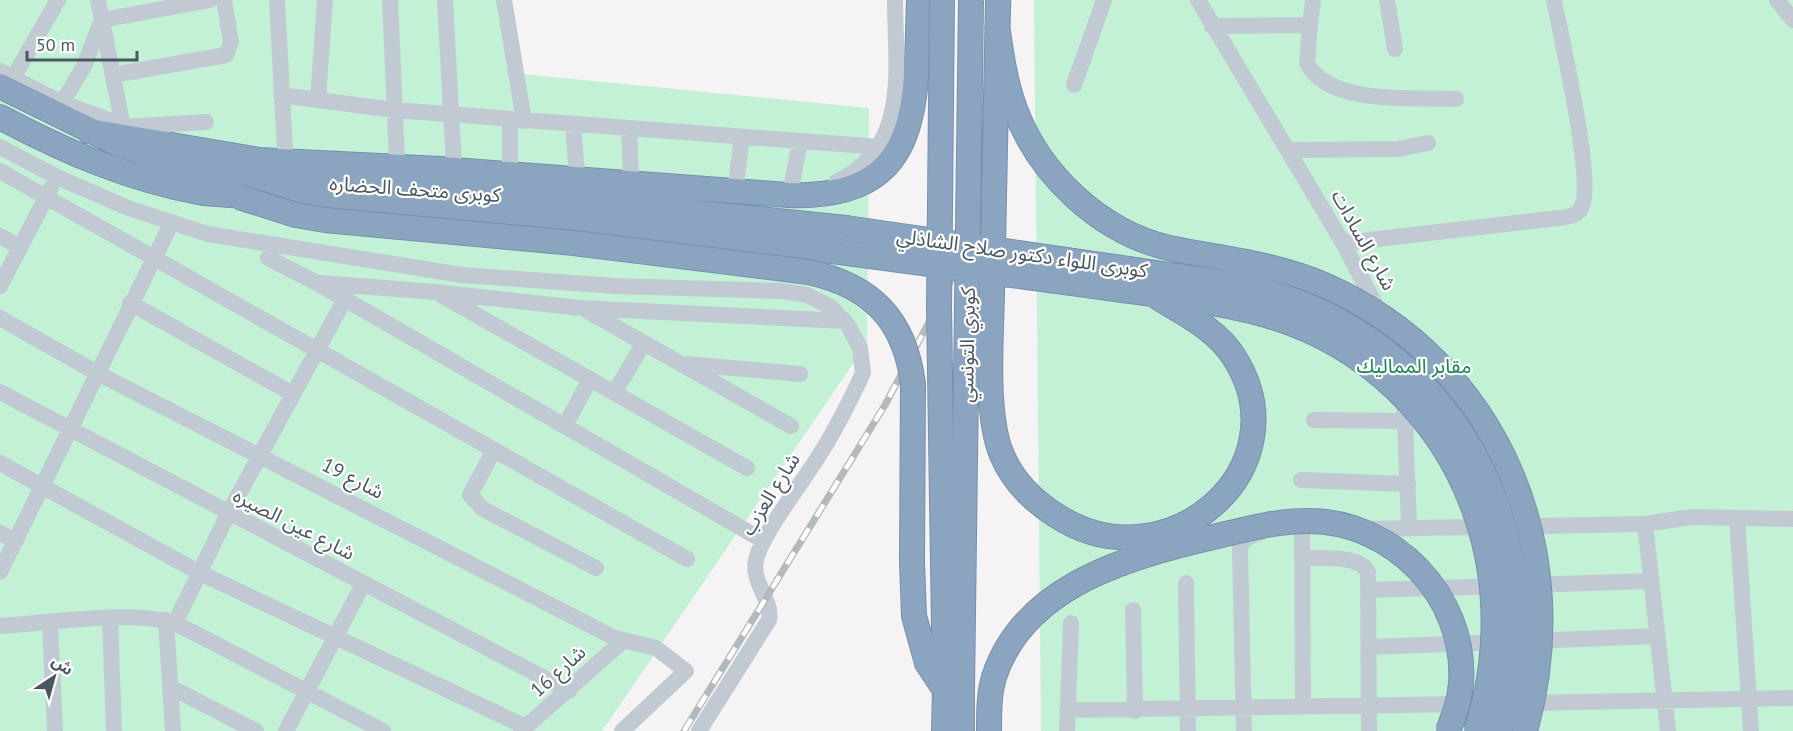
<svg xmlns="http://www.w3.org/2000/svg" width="1793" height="731" font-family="'PT Sans','Noto Sans Arabic',sans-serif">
  <rect width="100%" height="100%" fill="#f5f3f3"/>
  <!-- green -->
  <path fill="#c3f1d5" d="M 0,0 L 508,0 L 522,74 L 869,108 L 867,343 L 602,731 L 0,731 Z
    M 1034,0 L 1793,0 L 1793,731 L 1041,731 Z"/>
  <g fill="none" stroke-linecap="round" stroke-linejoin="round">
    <defs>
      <path id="highway" d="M 0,86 L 120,145 L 176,164 L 205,170 L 311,182 L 577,200 L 846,228
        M 0,117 C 66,152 130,180 203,193 L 574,221 L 840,252
        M 89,131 L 259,160 L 441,169 L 788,195 C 926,200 915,102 919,0
        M 944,731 L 945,690
        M 962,731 L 962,690"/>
    </defs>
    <!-- highway casing -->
    <use href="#highway" stroke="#7690ad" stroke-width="26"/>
    <!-- minor -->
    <path stroke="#c1cad2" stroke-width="16" d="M 98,0 L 123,127 L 206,122
      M 277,0 L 285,153
      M 390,0 L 397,161
      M 445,0 L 454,165
      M 504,0 L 524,121
      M 1198,0 L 1343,243 L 1386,325 L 1397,362
      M 1387,0 L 1395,49
      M 1777,0 L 1793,20
      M 1310,25 L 1307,63 C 1329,106 1414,97 1456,99
      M 1212,26 L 1310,25 L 1313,0
      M 0,71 L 62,103 L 134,129
      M 113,75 L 226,55 L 231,42 L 224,0
      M 13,78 L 58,0
      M 1074,85 L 1104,0
      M 281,95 L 394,110 L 880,147
      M 318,99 L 325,0
      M 62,103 L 84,66 L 102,20 L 210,0
      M 573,125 L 577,175
      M 629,129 L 631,178
      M 0,147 L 57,177 L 128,208 L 208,234 L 462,275 L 615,286 L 781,291 L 807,295 L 831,307 L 848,325 L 860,348 L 863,373 C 850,401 836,429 820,454 C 805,479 761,535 756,560 C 751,583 773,600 769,620 L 699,731
      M 1289,150 L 1398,149 L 1428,143
      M 510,169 L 510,119
      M 0,171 L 687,559
      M 836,182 C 911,148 895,68 895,0
      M 736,184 L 742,137
      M 791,188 L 800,141
      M 0,236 L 20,247
      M 1343,243 L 1559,218 C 1569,217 1578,216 1582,206 C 1594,179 1561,37 1554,0
      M 268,258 L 317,283 L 764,541
      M 321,283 L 435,292 L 580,308 L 845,321
      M 0,286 L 51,188
      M 441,295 L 747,468
      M 130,303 L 293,394
      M 584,309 L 791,426
      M 0,318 L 97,373 L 615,638 L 656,648 L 686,671 L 622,731
      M 686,364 L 800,374
      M 0,392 L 569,691
      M 614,393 L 644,343
      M 1404,397 L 1409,527
      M 1314,420 L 1407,421
      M 565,426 L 590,379
      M 494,450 L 470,495 L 483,509 L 596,568
      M 0,463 L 200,573 L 526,727
      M 1301,480 L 1408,484
      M 1737,518 L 1751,731
      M 1645,524 L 1691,517 L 1793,519
      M 1302,529 L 1303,706
      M 1363,529 L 1645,524 L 1668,731
      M 0,533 L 16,541
      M 1302,558 C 1320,559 1359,554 1368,572 L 1369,731
      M 0,572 L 171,224
      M 1186,583 L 1188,731
      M 1528,585 L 1651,581
      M 1368,590 L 1502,586
      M 1133,610 L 1135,711
      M 110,619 L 114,731
      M 166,620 L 173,731
      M 50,623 L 55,731
      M 175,623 L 228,514 L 345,299
      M 0,626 C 50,623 128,610 175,623 L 383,731
      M 1529,641 L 1657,636
      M 1369,647 L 1503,642
      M 172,688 L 256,731
      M 1521,703 L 1793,698
      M 1067,710 L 1465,704
      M 286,731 L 363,584
      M 521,731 L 623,641
      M 1067,731 L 1071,623
      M 1244,731 L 1240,548 L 1244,539 L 1259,533"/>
    <!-- highway -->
    <use href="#highway" stroke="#8ba5c1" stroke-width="24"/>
    <defs>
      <path id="rail" d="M 684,731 L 885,405 L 1000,188 L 1008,0"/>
    </defs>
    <!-- rail casing -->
    <use href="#rail" stroke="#b5b8bd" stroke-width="7"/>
    <!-- rail -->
    <use href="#rail" stroke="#fff" stroke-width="4.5" stroke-dasharray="14" stroke-linecap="butt"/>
    <defs>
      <path id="highway-bridge" d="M 942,0 L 939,308 L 945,690
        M 998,0 C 996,98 994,196 992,294 C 991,339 985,416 1002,455 C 1013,481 1033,501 1057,516 C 1167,587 1305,468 1234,357 C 1215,327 1181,313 1153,294
        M 997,25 C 1001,53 1005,82 1015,109 C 1039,174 1100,232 1169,248 C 1222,259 1274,263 1324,285 C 1499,362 1576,551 1525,731
        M 239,197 L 296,215 L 325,220 L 574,243 L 809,272 C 872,286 905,320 913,384 L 912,562 L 914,616 L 927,663 L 945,690
        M 846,228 L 1246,286 C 1450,333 1561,532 1500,731
        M 840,252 C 922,263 1004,274 1087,285 C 1146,294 1208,299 1266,315 C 1365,343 1443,418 1476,515 C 1500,584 1499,662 1476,731
        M 962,690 L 971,0
        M 989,731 C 989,713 989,694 994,677 C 1022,591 1117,560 1196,541 C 1233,533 1269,521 1307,521 C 1393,520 1467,597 1461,683 C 1460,700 1454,715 1448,731"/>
    </defs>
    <!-- highway-bridge casing -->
    <use href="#highway-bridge" stroke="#7690ad" stroke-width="26" stroke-linecap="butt"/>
    <!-- highway-bridge -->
    <use href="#highway-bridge" stroke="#8ba5c1" stroke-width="24"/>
  </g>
  <g text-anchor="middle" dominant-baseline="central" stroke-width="4.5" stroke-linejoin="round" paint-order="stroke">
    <!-- street labels -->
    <g font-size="20" fill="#4a5661" stroke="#fff">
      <text transform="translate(415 189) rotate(4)">كوبرى متحف الحضاره</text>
      <text transform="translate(1364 240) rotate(61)">شارع السادات</text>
      <text transform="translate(1022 253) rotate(8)">كوبرى اللواء دكتور صلاح الشاذلي</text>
      <text transform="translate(967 345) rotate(-89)">كوبري التونسي</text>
      <text transform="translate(353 478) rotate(27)">شارع 19</text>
      <text transform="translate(770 494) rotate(-58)">شارع العزب</text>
      <text transform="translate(294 524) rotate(27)">شارع عين الصيره</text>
      <text transform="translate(558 671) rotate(-42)">شارع 16</text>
    </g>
    <!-- park labels -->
    <g font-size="20" fill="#17864f" stroke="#fff">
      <text x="1414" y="366">مقابر المماليك</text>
    </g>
  </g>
  <!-- north arrow -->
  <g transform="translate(54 677) rotate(36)" stroke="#ffffff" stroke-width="4.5" paint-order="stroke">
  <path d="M0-4.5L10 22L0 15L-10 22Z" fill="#4a5661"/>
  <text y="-9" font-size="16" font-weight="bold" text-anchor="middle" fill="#4a5661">ش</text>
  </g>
  <!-- scale -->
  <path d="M27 51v9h110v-9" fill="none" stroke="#4a5661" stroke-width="3"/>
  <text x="36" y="51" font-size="18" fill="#4a5661" stroke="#ffffff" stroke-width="4.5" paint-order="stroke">50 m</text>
</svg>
